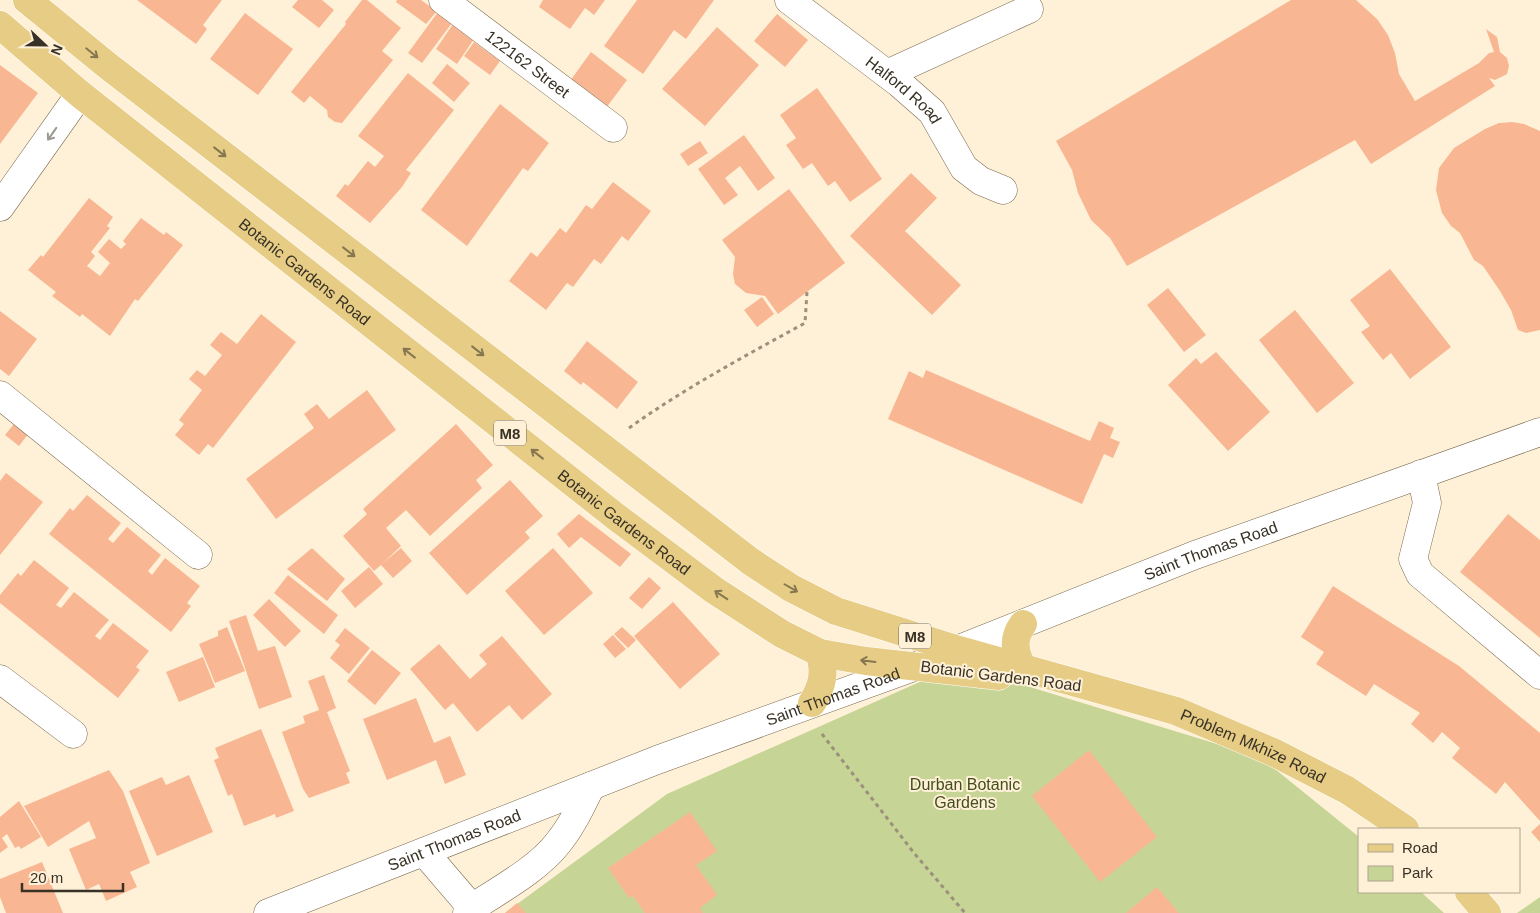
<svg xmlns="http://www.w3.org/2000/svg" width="1540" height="913" font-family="Arial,sans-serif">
  <rect width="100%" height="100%" fill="#fef1d8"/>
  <!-- green -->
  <path fill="#c6d495" d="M 958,665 L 1260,757 L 1359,837 L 1359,892 L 1421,892 L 1444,913 L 505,913 L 667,794 Z
    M 1540,897 L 1540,913 L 1517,913 Z"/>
  <!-- building -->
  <path fill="#f8b792" d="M 137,0 L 222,0 L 203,25 L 207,29 L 196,44 Z
    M 298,0 L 322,0 L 334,10 L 319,28 L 292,7 Z
    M 362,0 L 367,0 L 401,28 L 382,51 L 393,60 L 342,123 L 335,122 L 328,117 L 327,110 L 310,96 L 304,103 L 291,92 L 346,24 L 345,22 Z
    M 397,0 L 421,0 L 437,11 L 426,24 L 396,2 Z
    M 543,0 L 605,0 L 594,15 L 585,8 L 570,29 L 539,7 Z
    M 637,0 L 714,0 L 686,39 L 674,30 L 643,74 L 604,46 Z
    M 1291,0 L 1356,0 L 1377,19 L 1388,35 L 1395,53 L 1399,74 L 1415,101 L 1479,63 L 1489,53 L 1494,52 L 1486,29 L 1497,37 L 1500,52 L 1507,58 L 1509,66 L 1507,74 L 1495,80 L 1489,78 L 1495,86 L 1371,164 L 1355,140 L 1127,266 L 1110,238 L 1091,220 L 1078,193 L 1072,170 L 1056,141 Z
    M 438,12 L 452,23 L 422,63 L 408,53 Z
    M 245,13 L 293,49 L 258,95 L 210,59 Z
    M 777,14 L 808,40 L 785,67 L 754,41 Z
    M 453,24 L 474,39 L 457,64 L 436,49 Z
    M 717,27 L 759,65 L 705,126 L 662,89 Z
    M 474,42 L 500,61 L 490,75 L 464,56 Z
    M 591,52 L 627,80 L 606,108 L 570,81 Z
    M 447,64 L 470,83 L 454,102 L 432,83 Z
    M 0,65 L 38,93 L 0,144 Z
    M 408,73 L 454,110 L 406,170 L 411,173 L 402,187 L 370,223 L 336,196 L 345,184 L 348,186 L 368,161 L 375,167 L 384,156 L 358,136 Z
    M 817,88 L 882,179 L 850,202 L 835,181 L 828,186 L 812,163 L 803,169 L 786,145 L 796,138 L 780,115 Z
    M 500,104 L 549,143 L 528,171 L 523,168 L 467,246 L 421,210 Z
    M 1512,122 L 1524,124 L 1540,131 L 1540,330 L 1526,333 L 1518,330 L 1511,310 L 1500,291 L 1483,266 L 1474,260 L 1460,233 L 1451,226 L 1442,213 L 1436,190 L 1439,168 L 1454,148 L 1485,129 L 1499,123 Z
    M 744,135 L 775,178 L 758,191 L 740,166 L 725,178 L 738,195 L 724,205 L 698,169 Z
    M 700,141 L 708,153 L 688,166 L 680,154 Z
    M 911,173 L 937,198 L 905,231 L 961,285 L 932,315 L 850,236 Z
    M 613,182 L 651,211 L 628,241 L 622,236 L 601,264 L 594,259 L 573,287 L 567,283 L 546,310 L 509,281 L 531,252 L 537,257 L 560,228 L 566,233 L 586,205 L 592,209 Z
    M 789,189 L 845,263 L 778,314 L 765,296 L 746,293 L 735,284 L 733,274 L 735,257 L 722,240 Z
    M 89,198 L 113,217 L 107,226 L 110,228 L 91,252 L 95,256 L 87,266 L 100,276 L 110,263 L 98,252 L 109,239 L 121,249 L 126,244 L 123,241 L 141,218 L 164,235 L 166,232 L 183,245 L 138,301 L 135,299 L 110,336 L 82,314 L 80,317 L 52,296 L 56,292 L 28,270 L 41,255 L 43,257 Z
    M 1390,269 L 1451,347 L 1410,379 L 1391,353 L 1383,360 L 1361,332 L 1370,326 L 1350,300 Z
    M 1168,288 L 1206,335 L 1184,352 L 1147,305 Z
    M 762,297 L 774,314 L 757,327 L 744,310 Z
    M 1295,310 L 1354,383 L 1317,413 L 1259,340 Z
    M 0,311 L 37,339 L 9,376 L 0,369 Z
    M 261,314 L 296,342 L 213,448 L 208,444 L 199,455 L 175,435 L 184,424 L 179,420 L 202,390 L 189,379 L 197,370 L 205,376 L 222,355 L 210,345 L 221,332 L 237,344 Z
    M 587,341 L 638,382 L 617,409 L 583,382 L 581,385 L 564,371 Z
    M 1216,352 L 1270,412 L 1228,451 L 1168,385 L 1196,358 L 1201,364 Z
    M 926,370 L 1090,441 L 1099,421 L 1114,428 L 1110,438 L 1120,442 L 1113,458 L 1104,454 L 1082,504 L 888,419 L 909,371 L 923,378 Z
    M 367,390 L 396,430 L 276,519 L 246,479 L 314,428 L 304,414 L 317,404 L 329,419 Z
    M 22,414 L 35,425 L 19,446 L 5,435 Z
    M 456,424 L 493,465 L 476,480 L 482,488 L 430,536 L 406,510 L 386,528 L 401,546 L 383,563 L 401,548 L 412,561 L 393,578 L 381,565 L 374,571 L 343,536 L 367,514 L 363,509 Z
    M 6,473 L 43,502 L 0,555 L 0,481 Z
    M 510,480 L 543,516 L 525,532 L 530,538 L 467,595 L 429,553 Z
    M 87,495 L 121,523 L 108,539 L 113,543 L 127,527 L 161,555 L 148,571 L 152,575 L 165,558 L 200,586 L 187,603 L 191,606 L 171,632 L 49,534 L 70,508 L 73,511 Z
    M 579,514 L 631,554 L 620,567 L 581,537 L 569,548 L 557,534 Z
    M 1508,514 L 1540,540 L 1540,638 L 1460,572 Z
    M 312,548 L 345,579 L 327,601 L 287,569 Z
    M 553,548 L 593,593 L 544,635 L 505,591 Z
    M 34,560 L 69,588 L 56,605 L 61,608 L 74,592 L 109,620 L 95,636 L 100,640 L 113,623 L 149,651 L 136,667 L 140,670 L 118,698 L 0,603 L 0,595 L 18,573 L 21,576 Z
    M 369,567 L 383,584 L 355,608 L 341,591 Z
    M 288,575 L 338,615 L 324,634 L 274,593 Z
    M 649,577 L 661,588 L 642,609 L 629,598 Z
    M 1333,586 L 1459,666 L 1540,733 L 1540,821 L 1505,782 L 1496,794 L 1452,758 L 1460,748 L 1442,732 L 1433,743 L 1411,724 L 1420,713 L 1374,684 L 1366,696 L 1316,664 L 1324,652 L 1301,637 Z
    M 269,599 L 301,631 L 285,647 L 253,615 Z
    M 673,602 L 720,654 L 680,689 L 634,636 Z
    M 246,615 L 258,651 L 275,646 L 292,697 L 259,709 L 229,621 Z
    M 227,627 L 245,671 L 215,683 L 199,644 L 218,636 L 218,631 Z
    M 622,627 L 636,640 L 628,648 L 614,634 Z
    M 345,628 L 370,648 L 349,674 L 330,658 L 340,645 L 335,641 Z
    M 613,635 L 626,649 L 615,658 L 603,644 Z
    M 502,636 L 552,694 L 522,720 L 509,705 L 477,732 L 453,703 L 445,710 L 410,669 L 439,644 L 470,679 L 487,664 L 479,655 Z
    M 372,650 L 401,673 L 375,705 L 347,681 Z
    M 203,657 L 215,687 L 179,702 L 166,672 Z
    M 324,675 L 336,708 L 327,712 L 350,771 L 346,773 L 350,783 L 309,798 L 303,789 L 282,732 L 305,723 L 303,716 L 319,710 L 308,681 Z
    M 416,698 L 434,743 L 450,736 L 466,775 L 445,784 L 436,760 L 387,780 L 363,719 Z
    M 261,729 L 294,811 L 276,818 L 275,814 L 244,826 L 232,794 L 228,796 L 214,760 L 219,758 L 215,748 Z
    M 1089,750 L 1157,837 L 1100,882 L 1032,796 Z
    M 109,770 L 123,791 L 150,863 L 130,872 L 137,887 L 106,901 L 99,884 L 86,890 L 69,849 L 96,838 L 89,821 L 48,847 L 24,806 Z
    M 189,775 L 213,832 L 157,856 L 129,791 L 162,777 L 166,785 Z
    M 19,801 L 41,837 L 21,849 L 19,846 L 15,848 L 7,834 L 2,838 L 8,847 L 0,853 L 0,817 Z
    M 690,812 L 717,851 L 696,865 L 717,895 L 700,908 L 703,913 L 645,913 L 633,896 L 629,898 L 608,868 Z
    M 1540,824 L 1540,842 L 1531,832 Z
    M 42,862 L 63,913 L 6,913 L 0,897 L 0,879 Z
    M 1157,887 L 1179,913 L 1126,913 Z
    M 517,903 L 526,913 L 505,913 Z"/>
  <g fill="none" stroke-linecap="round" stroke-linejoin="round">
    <defs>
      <g id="minor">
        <path id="s1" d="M 443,0 L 613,128"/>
        <path id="s2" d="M 789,0 L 899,83 L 932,112 L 964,168 L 981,181 L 1003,190"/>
        <path d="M 887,74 L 1029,9"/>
        <path d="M 0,207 L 80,94"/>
        <path d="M 0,395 L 198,555"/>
        <path d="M 1421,474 L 1427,503 L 1413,559 L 1420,574 L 1540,675"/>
        <path d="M 0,679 L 73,734"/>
        <path d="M 424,852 L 472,908 L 467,913"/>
        <path d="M 472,908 C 499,890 538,869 558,843 C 572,826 581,806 591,786"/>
        <path id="s3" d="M 268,913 L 657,760 L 919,665 L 1195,555 L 1540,432"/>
      </g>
      <g id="major">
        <path id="s4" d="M 27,0 L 108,66 L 750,561 L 791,588 L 836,611 L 959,650 L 1176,711 L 1275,753 L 1347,790 L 1405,829"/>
        <path id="s5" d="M 0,25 L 80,94 L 615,516 L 714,590 L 782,634 L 820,653 L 866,661 L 999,676"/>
        <path d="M 1023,624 C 1012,639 1014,653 1024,669"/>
        <path d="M 812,703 C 823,685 825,673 820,653"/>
        <path d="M 1469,892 L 1487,913"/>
      </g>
    </defs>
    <!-- minor casing -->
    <use href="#minor" stroke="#78694e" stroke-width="29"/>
    <!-- major casing -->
    <use href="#major" stroke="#fff" stroke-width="29"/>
    <!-- path -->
    <path stroke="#9a907d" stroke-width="3" stroke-dasharray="4 4" stroke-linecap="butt" d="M 629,428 C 685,388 745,356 805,323 L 807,292
      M 822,734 L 914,853 L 965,913"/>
    <!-- minor -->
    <use href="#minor" stroke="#fff" stroke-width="28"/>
    <!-- major -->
    <use href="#major" stroke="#e6cc85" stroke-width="28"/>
  </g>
  <!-- one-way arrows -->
  <defs><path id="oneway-shaft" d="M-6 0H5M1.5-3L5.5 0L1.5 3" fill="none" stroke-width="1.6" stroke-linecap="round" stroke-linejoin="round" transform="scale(1.25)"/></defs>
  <g stroke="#867750">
    <use href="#oneway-shaft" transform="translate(92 53) rotate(39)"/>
    <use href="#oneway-shaft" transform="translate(220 152) rotate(38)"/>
    <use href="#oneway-shaft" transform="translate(349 252) rotate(38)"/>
    <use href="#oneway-shaft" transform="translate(478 351) rotate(38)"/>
    <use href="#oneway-shaft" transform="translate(409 353) rotate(-142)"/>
    <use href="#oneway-shaft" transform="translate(537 454) rotate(-142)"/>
    <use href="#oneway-shaft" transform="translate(791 588) rotate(30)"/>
    <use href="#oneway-shaft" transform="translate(721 595) rotate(-147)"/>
    <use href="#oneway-shaft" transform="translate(868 661) rotate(-173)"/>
  </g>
  <use stroke="#9c9892" href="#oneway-shaft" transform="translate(52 134) rotate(125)"/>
  <g text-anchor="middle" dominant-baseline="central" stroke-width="4" stroke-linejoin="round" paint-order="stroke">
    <!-- shield labels -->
    <g fill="#fef1d8" stroke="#736b5b" stroke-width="1">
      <rect x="494" y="420.5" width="32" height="25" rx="4"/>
      <rect x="899" y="623.5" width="32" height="25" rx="4"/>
    </g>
    <g font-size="15" font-weight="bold" fill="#383125">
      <text x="510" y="433">M8</text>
      <text x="915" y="636">M8</text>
    </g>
    <!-- street labels -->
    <g font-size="16" fill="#383125" stroke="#fef1d8">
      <text stroke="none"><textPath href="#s1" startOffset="106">122162 Street</textPath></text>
      <text stroke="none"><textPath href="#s2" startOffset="146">Halford Road</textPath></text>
      <text stroke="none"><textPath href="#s5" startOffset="392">Botanic Gardens Road</textPath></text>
      <text stroke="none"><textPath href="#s5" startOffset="798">Botanic Gardens Road</textPath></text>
      <text stroke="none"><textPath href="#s3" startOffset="1010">Saint Thomas Road</textPath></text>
      <text transform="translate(1001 676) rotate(7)">Botanic Gardens Road</text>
      <text stroke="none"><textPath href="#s3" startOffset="605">Saint Thomas Road</textPath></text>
      <text stroke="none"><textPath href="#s4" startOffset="1454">Problem Mkhize Road</textPath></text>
      <text stroke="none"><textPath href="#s3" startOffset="200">Saint Thomas Road</textPath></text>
    </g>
    <!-- park labels -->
    <g font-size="16" fill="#444d1c" stroke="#fef1d8">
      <text x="965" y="784">Durban Botanic<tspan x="965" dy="18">Gardens</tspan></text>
    </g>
  </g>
  <!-- legend -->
  <rect x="1358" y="828" width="162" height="65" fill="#fef1d8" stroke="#afa490"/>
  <rect x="1368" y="844" width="25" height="8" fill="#e6cc85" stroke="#afa490"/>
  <text x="1402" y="853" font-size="15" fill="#383125">Road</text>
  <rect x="1368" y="866" width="25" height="15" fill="#c6d495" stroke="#afa490"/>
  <text x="1402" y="878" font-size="15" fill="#383125">Park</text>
  <!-- north arrow -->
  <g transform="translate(45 45) rotate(112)" stroke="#fef1d8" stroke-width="4" paint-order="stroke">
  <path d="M0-4L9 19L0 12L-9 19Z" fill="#383125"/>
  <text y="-8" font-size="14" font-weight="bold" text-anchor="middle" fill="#383125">N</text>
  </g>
  <!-- scale -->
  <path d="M22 883v8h101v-8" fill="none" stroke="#383125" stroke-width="2.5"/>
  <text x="30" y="883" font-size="15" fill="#383125" stroke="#fef1d8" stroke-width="4" paint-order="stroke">20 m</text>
</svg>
